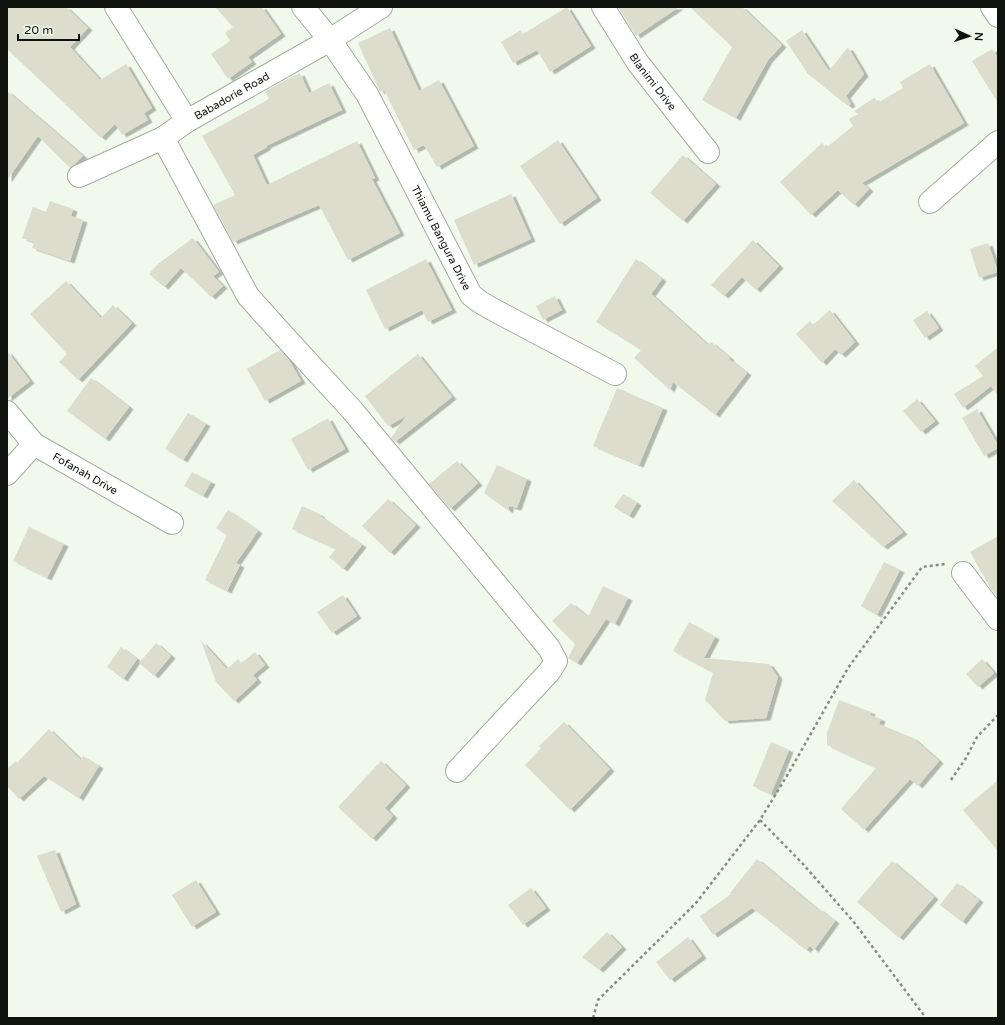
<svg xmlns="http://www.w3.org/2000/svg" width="1005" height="1025" font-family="'Varela Round',sans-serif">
  <defs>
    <filter id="shadow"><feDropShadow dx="4.5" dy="2.5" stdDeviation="0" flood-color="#0004"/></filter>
  </defs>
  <rect width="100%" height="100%" fill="#f0f9ec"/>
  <!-- building -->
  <path fill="#ddddce" filter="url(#shadow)" d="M 7,7 L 66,7 L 88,28 L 70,47 L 100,80 L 126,64 L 152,108 L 144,113 L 148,120 L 122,135 L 115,124 L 101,138 L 7,49 Z
    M 215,7 L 262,7 L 281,34 L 248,57 L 252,62 L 228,79 L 211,54 L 230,41 L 225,33 L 233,27 Z
    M 567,7 L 591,46 L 550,72 L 537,50 L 513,63 L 501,42 L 521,30 L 523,34 Z
    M 618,7 L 679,7 L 636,36 Z
    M 690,7 L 742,7 L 782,45 L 768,60 L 736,118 L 702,100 L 732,47 Z
    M 390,28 L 419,91 L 439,80 L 474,146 L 437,167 L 424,145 L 414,150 L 384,90 L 380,92 L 358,43 Z
    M 802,30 L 829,71 L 848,47 L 864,74 L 846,96 L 851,104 L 848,106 L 808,74 L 786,41 Z
    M 992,49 L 998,58 L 998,103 L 972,61 Z
    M 930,64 L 964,123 L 862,183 L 869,189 L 854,205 L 838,190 L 811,215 L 780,182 L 822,143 L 826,148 L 853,126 L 849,119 L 858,114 L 854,111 L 874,98 L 879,102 L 903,88 L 900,82 Z
    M 300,73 L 309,93 L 329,83 L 342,110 L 266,146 L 267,147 L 253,155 L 267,185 L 357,141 L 375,178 L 372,179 L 400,233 L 348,260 L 319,205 L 233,242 L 213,205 L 235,195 L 202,136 L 269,99 L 265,91 Z
    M 7,91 L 46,124 L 83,156 L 70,168 L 38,136 L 7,180 Z
    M 558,140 L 597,198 L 560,224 L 520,166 Z
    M 683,155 L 716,184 L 683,221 L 650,193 Z
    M 511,194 L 531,239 L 474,265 L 454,220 Z
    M 50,201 L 73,209 L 71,216 L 83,220 L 70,261 L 32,248 L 34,242 L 22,238 L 33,207 L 46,212 Z
    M 193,238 L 219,272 L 213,276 L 223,286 L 211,297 L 181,268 L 164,287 L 149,274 L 158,264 Z
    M 753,240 L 779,266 L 756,290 L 742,277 L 724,296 L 711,285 Z
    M 988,243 L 998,272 L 979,278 L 970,249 Z
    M 426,259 L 452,310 L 428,322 L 422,310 L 385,329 L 366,290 Z
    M 636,259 L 662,279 L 651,294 L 708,345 L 711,342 L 730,358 L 729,359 L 747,373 L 715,415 L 673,382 L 670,390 L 634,358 L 641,350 L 596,322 Z
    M 66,281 L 101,318 L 113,305 L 132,323 L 78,380 L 59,362 L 67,354 L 30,314 Z
    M 555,296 L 562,310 L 543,320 L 536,306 Z
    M 830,310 L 855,342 L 841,355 L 835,349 L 822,363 L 796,334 L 810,321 L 813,325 Z
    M 927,311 L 939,328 L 925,338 L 913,320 Z
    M 998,347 L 998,395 L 991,386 L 963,408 L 954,394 L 983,376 L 975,366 Z
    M 280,350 L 289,360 L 301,381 L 265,401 L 247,369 Z
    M 7,351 L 30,381 L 7,399 Z
    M 418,354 L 452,397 L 395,442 L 391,438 L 406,416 L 388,426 L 365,396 Z
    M 91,378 L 129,407 L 105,439 L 67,411 Z
    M 617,388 L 663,408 L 639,465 L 593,446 Z
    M 917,399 L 935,421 L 921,432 L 903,411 Z
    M 977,409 L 998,445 L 998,448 L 984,456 L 962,418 Z
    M 188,413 L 206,424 L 183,460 L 165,449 Z
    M 328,418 L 345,449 L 308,470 L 291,439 Z
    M 457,461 L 478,483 L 450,509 L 429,484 Z
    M 497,465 L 527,479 L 517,508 L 509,506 L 509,511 L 484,493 Z
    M 192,472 L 211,482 L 203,496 L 184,486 Z
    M 854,480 L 903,532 L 883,547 L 832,501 Z
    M 623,494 L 637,503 L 629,516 L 614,507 Z
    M 388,499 L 416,525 L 390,553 L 362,526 Z
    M 302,506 L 321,515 L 320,516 L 362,545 L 343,569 L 329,557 L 336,549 L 292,529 Z
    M 228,510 L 258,531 L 236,563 L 240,565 L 227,591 L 205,580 L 227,535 L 216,528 Z
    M 29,527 L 64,544 L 47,578 L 13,561 Z
    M 998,536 L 998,598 L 991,589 L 970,552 Z
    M 884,562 L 900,570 L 877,615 L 861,606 Z
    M 603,586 L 628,598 L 615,624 L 606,619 L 577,663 L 568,658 L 575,644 L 552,621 L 571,603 L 588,617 Z
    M 343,595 L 357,616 L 332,633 L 317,612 Z
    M 689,622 L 715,637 L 704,658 L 769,664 L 778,677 L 766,718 L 725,721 L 705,700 L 713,673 L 673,651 Z
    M 201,641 L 227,669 L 238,659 L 241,663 L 255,652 L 265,665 L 253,675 L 257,680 L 234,701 L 216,682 Z
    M 156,643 L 171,656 L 154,676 L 139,663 Z
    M 121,647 L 137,659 L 123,679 L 107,667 Z
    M 982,659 L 994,673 L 978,687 L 966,674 Z
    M 839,700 L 871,712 L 870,715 L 881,719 L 879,724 L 913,738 L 939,761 L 918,786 L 910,779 L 864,830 L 841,809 L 876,768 L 827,745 L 827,733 Z
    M 564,722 L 610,769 L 570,810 L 525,765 L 541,748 L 539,746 Z
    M 49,729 L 81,760 L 83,756 L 99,766 L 79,798 L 44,776 L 19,799 L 7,786 L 7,769 L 16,761 L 17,763 Z
    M 771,742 L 789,750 L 771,794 L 753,786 Z
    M 381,761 L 406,785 L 385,808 L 393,816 L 372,839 L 338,807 Z
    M 998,780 L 998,851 L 963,810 Z
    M 55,850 L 76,904 L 61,912 L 37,856 Z
    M 757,859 L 818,910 L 819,909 L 835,921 L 814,950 L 810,946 L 806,950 L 752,908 L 713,935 L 700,916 L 731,894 L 730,893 Z
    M 892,861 L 934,897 L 899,938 L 857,902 Z
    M 196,880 L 216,912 L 192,927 L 172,895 Z
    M 957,883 L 979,900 L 962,922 L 940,905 Z
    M 531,888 L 546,908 L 523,925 L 508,905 Z
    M 607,932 L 622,947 L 599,970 L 582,957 Z
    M 688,937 L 702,956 L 670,980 L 656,962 Z"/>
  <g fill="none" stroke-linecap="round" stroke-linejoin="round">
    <defs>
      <g id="street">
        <path d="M 116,7 L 187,121"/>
        <path id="s1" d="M 303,7 L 330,40 L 367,94 L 471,295 L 480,302 L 492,309 L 615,374"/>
        <path id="s2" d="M 603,7 L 638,63 L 708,152"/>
        <path d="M 992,7 L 998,16"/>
        <path d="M 163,138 L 248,296 L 283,335 L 352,410 L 549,648 L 556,661 L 549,672 L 457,771"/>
        <path id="s3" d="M 79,176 L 163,138 L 187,121 L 330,40 L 381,7"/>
        <path d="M 930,202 L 998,142"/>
        <path id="s4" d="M 7,412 L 34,444 L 172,523"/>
        <path d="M 7,474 L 34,444"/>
        <path d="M 963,573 L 998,619"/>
      </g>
    </defs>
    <!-- street casing -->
    <use href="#street" stroke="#a4aca0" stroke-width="24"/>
    <!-- path -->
    <path stroke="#878d84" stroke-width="2.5" stroke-dasharray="3 3" stroke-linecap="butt" d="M 951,780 L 966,758 L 977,737 L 998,715
      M 760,820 L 802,863 L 853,921 L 926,1018
      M 593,1018 L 598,1000 L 696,903 L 760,820 L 788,774 L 848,668 L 922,567 L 945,564"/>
    <!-- street -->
    <use href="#street" stroke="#fff" stroke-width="22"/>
  </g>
  <g text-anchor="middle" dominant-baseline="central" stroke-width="3" stroke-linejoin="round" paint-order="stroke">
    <!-- street labels -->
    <g font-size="11" fill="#0f120d" stroke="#f0f9ec">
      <text stroke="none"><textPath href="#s2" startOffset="90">Blanimi Drive</textPath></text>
      <text stroke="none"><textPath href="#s3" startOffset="173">Babadorie Road</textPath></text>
      <text stroke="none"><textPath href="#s1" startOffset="270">Thiamu Bangura Drive</textPath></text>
      <text stroke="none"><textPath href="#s4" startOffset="101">Fofanah Drive</textPath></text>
    </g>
  </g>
  <!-- border -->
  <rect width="1005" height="1025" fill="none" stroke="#0f120d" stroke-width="16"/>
  <!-- north arrow -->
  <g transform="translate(969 36) rotate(93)" stroke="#f0f9ec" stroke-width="3" paint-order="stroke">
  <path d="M0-3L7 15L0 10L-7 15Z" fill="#0f120d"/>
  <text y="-6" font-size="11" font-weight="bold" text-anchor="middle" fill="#0f120d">N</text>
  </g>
  <!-- scale -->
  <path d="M18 34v6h61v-6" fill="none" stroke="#0f120d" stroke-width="2"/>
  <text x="24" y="34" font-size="12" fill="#0f120d" stroke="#f0f9ec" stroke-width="3" paint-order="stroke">20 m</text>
</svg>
